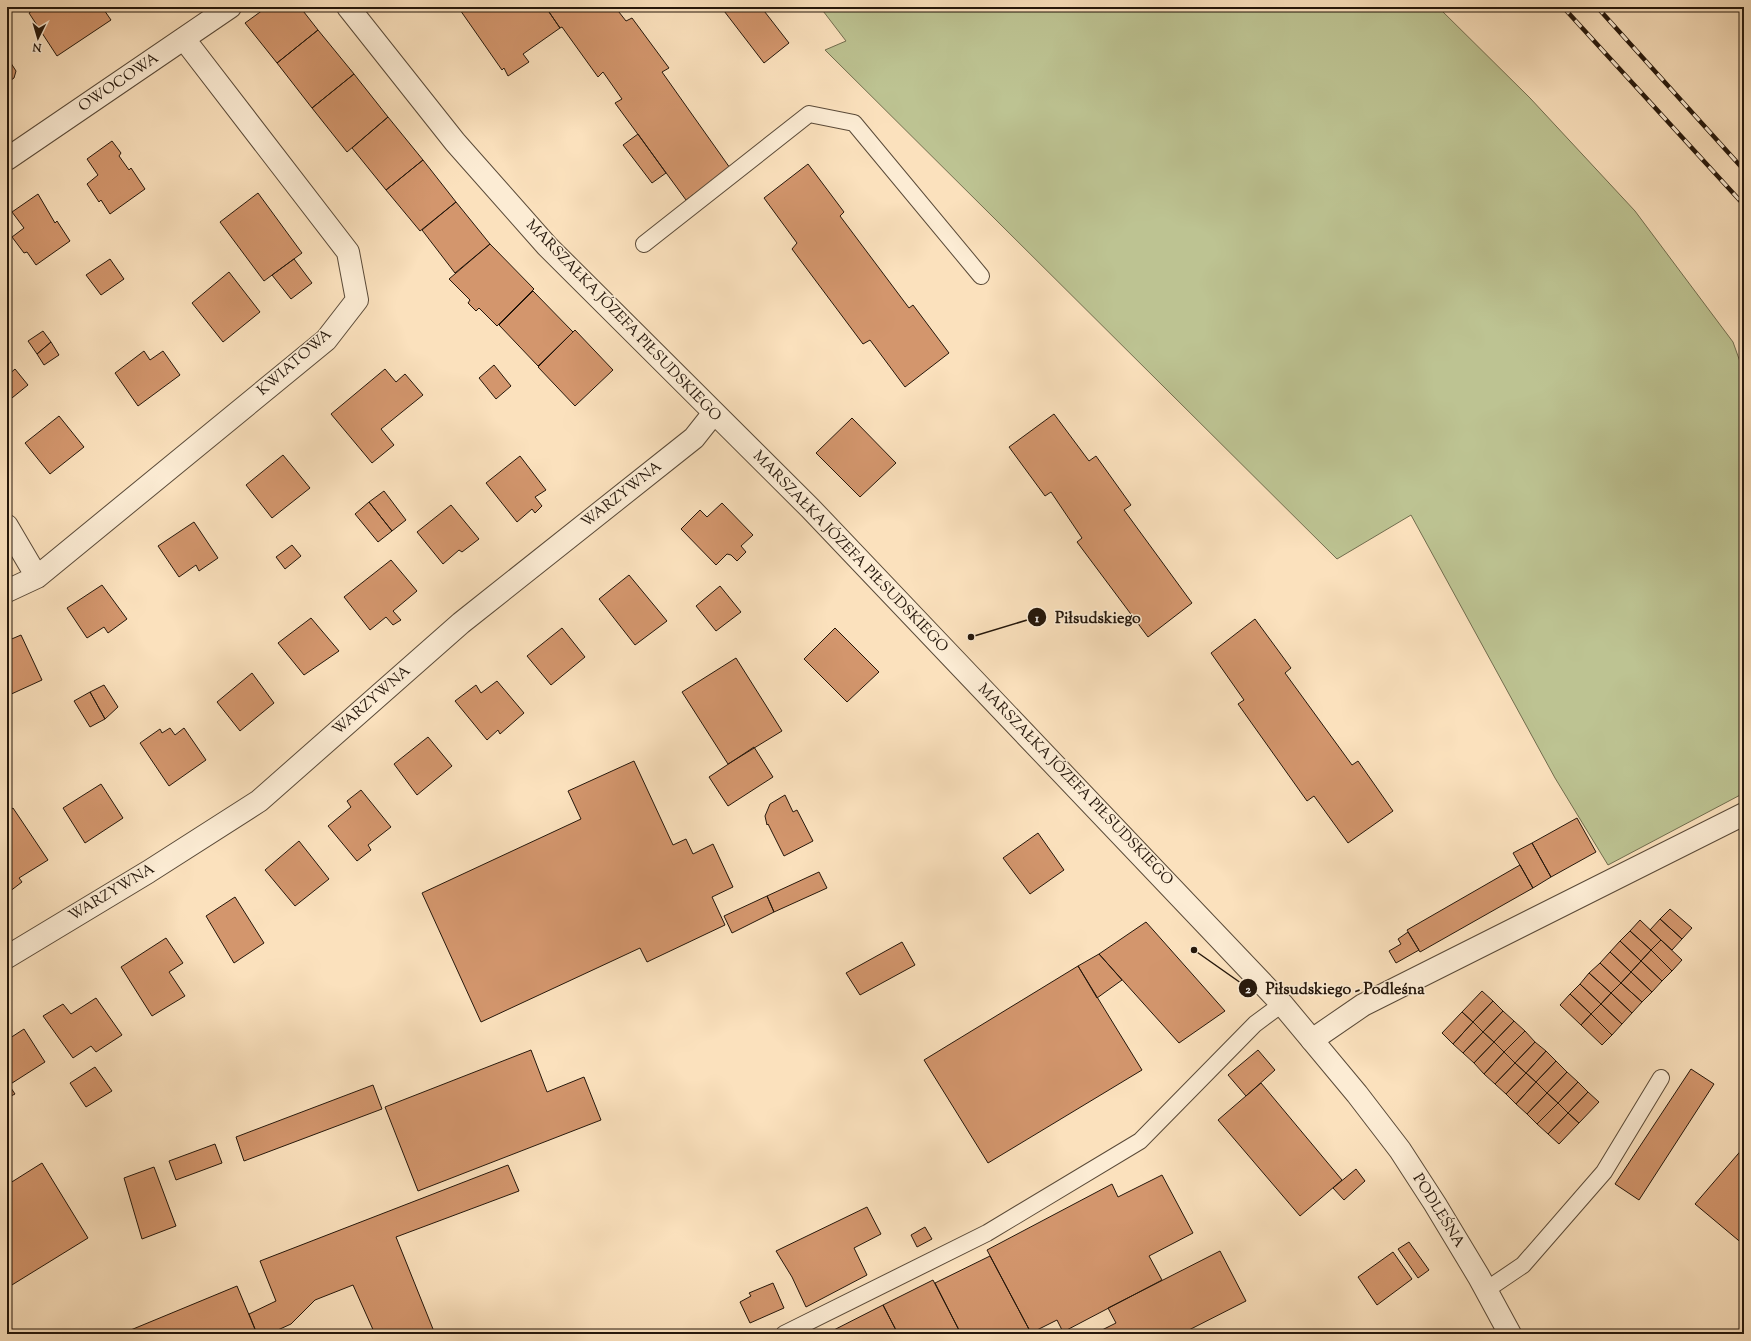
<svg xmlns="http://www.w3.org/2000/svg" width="1751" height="1341" font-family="'Sorts Mill Goudy',serif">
  <rect width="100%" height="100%" fill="#fbe1bd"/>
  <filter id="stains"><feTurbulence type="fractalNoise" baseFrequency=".005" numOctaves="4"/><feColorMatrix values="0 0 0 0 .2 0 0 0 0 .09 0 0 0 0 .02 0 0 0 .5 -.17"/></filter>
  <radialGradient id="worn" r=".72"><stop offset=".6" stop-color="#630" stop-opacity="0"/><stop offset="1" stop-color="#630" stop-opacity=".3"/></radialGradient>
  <!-- green -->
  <path fill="#bdc392" stroke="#716d4e" d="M 820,7 L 1438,7 L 1530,98 L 1635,211 L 1733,342 L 1744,373 L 1744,793 L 1608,865 L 1555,778 L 1411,515 L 1337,559 L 825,50 L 846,41 Z"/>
  <!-- building -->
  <path fill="#d3966d" stroke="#25170b" d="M 38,7 L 102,7 L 111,20 L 57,56 L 29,13 Z
    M 267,7 L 300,7 L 318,30 L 277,63 L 245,23 Z
    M 458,7 L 549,7 L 547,9 L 560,28 L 523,54 L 529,62 L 508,76 L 504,68 L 502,70 Z
    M 549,7 L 615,7 L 626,21 L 632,18 L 669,68 L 662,72 L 730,168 L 686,200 L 615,103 L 622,99 L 603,72 L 598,77 L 562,27 L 560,28 L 547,9 Z
    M 721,7 L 761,7 L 789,43 L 764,63 Z
    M 318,30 L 354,74 L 312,108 L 277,63 Z
    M 7,57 L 16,71 L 14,78 L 7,83 Z
    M 354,74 L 388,117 L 347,152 L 312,108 Z
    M 388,117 L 423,160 L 386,190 L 352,148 Z
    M 638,134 L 666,173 L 652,183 L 623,145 Z
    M 112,141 L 121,153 L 119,156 L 129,170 L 131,168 L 145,189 L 110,214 L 101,200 L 99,202 L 87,184 L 98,175 L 87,159 Z
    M 423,160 L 456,202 L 420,231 L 386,190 Z
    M 808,164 L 844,212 L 840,216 L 909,308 L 913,305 L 949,353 L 905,387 L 870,340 L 863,344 L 792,249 L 797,243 L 764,198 Z
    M 258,193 L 302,253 L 264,281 L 220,222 Z
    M 38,194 L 55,223 L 57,221 L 70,241 L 36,265 L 27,252 L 24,253 L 12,237 L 24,228 L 12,212 Z
    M 456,202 L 490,244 L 455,273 L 422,230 Z
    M 490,244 L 534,289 L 497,326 L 479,308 L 476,311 L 468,303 L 470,300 L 449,279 Z
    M 110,259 L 124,279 L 101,295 L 86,275 Z
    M 294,259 L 312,283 L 291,299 L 272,275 Z
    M 229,272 L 260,312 L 223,342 L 192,303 Z
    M 533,291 L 573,332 L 538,366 L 499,325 Z
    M 575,330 L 613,370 L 575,406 L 538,367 Z
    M 43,331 L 51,342 L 37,354 L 28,341 Z
    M 51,342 L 59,355 L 44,365 L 37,354 Z
    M 144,351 L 150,360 L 163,351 L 180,375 L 138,406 L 115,373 Z
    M 494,365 L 511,386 L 496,399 L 479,378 Z
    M 15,369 L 28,385 L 7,402 L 7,376 Z
    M 385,369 L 396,382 L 405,374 L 423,395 L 381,429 L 394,445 L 372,463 L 331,414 Z
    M 1054,414 L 1089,461 L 1096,456 L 1131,505 L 1124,510 L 1192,603 L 1148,637 L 1077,542 L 1082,538 L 1051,492 L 1045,496 L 1009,447 Z
    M 59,416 L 84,447 L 50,474 L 25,443 Z
    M 852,418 L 896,463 L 860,497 L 816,453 Z
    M 283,455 L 310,488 L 272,518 L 246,485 Z
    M 520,456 L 546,490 L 535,497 L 542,506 L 535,513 L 532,509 L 517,522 L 486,483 Z
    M 384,491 L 406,520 L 392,531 L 369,502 Z
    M 369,502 L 392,531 L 378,542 L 355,514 Z
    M 722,503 L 753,535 L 741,546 L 746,552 L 737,561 L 731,555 L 727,554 L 716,565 L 681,529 L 700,510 L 707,517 Z
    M 451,505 L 479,539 L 462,552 L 459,550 L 443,564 L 417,532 Z
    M 194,522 L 218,558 L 199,571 L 196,565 L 179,577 L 158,546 Z
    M 292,545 L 301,556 L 285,569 L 276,557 Z
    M 391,560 L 417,591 L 393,611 L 401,620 L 393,625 L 386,617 L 370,630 L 344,597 Z
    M 629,575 L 667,621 L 635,645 L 599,599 Z
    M 102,585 L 127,619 L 108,633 L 104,627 L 87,638 L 67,608 Z
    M 720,586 L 741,612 L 716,631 L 696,606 Z
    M 311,618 L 339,651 L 304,675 L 278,643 Z
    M 1255,619 L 1291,668 L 1285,673 L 1352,765 L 1358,761 L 1393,811 L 1348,843 L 1314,796 L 1307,801 L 1238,704 L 1244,700 L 1211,653 Z
    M 562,628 L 585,657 L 551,685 L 527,656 Z
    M 835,628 L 879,672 L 847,702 L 804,659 Z
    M 21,635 L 42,680 L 7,696 L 7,641 Z
    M 736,658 L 782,731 L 728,764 L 682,692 Z
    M 252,673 L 274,703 L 240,731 L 217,702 Z
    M 497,681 L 524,713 L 500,734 L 498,730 L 487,740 L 455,701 L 476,685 L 481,693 Z
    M 104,685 L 118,707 L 105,719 L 90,692 Z
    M 90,692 L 105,719 L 90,727 L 74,701 Z
    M 170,728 L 175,735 L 184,728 L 206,760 L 169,786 L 140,743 L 160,729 L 162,733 Z
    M 428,737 L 452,766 L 417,795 L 394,764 Z
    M 754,747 L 773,777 L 728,806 L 709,777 Z
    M 634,761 L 673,845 L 686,839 L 693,854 L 713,844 L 733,887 L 712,897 L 725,925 L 647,962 L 640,948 L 481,1022 L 422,893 L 581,819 L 568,791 Z
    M 101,784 L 123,818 L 85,843 L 63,808 Z
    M 361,790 L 391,827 L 368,845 L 371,850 L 357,861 L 328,826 L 351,807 L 347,801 Z
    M 785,795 L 793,812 L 797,810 L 813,841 L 784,856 L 768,824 L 767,825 L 765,816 L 770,804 Z
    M 13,808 L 48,860 L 19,878 L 22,882 L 9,892 L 7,889 L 7,812 Z
    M 1577,818 L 1596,852 L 1551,877 L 1532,843 Z
    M 1038,833 L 1064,870 L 1030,894 L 1003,858 Z
    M 299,841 L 329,879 L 295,906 L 265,870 Z
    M 1532,843 L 1551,877 L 1533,888 L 1513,853 Z
    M 1520,865 L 1533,888 L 1420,952 L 1407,930 Z
    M 819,872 L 827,888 L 774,912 L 767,896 Z
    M 767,896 L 774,912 L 732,933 L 724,916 Z
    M 235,897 L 264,943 L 234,963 L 206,916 Z
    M 1670,909 L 1692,928 L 1682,939 L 1660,919 Z
    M 1660,919 L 1682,939 L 1672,950 L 1650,930 Z
    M 1640,920 L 1661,940 L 1651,950 L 1630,931 Z
    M 1146,922 L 1225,1011 L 1179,1043 L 1099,954 Z
    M 1630,931 L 1651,950 L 1641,961 L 1620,941 Z
    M 1408,932 L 1419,950 L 1396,963 L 1389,951 L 1401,944 L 1398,939 Z
    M 166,938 L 183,963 L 169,972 L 185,996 L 152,1016 L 121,967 Z
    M 1661,940 L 1682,960 L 1672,971 L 1651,950 Z
    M 1620,941 L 1641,961 L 1631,972 L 1610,952 Z
    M 902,942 L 915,965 L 860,995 L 846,973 Z
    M 1651,950 L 1672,971 L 1662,981 L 1641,961 Z
    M 1610,952 L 1631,972 L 1621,983 L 1600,963 Z
    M 1099,954 L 1122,980 L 1097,998 L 1078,966 Z
    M 1641,961 L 1662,981 L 1652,992 L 1631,972 Z
    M 1600,963 L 1621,983 L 1611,993 L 1589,973 Z
    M 1078,966 L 1142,1070 L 988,1163 L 924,1060 Z
    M 1631,972 L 1652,992 L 1642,1002 L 1621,983 Z
    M 1589,973 L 1611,993 L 1601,1004 L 1580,984 Z
    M 1621,983 L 1642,1002 L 1632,1013 L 1611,993 Z
    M 1580,984 L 1601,1004 L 1591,1014 L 1570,994 Z
    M 1482,991 L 1493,1001 L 1473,1022 L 1462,1012 Z
    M 1611,993 L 1632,1013 L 1622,1024 L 1601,1004 Z
    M 1570,994 L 1591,1014 L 1581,1025 L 1560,1005 Z
    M 96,998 L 122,1035 L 96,1052 L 91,1046 L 73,1058 L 43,1016 L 63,1004 L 71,1014 Z
    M 1493,1001 L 1503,1011 L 1483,1032 L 1473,1022 Z
    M 1601,1004 L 1622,1024 L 1612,1035 L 1591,1014 Z
    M 1503,1011 L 1514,1021 L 1494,1042 L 1483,1032 Z
    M 1462,1012 L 1473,1022 L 1453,1044 L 1442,1033 Z
    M 1591,1014 L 1612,1035 L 1602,1045 L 1581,1025 Z
    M 1514,1021 L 1525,1031 L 1504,1052 L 1494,1042 Z
    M 1473,1022 L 1483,1032 L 1463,1053 L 1453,1044 Z
    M 24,1029 L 45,1062 L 9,1085 L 15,1094 L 7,1098 L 7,1040 Z
    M 1525,1031 L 1535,1042 L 1515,1063 L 1504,1052 Z
    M 1483,1032 L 1494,1042 L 1474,1063 L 1463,1053 Z
    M 1494,1042 L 1504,1052 L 1484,1074 L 1474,1063 Z
    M 1535,1042 L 1546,1051 L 1526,1073 L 1515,1063 Z
    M 531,1050 L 547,1092 L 584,1077 L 601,1120 L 418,1191 L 385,1107 Z
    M 1258,1050 L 1275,1070 L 1246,1096 L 1228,1075 Z
    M 1546,1051 L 1556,1061 L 1536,1082 L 1526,1073 Z
    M 1504,1052 L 1515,1063 L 1495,1084 L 1484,1074 Z
    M 1556,1061 L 1567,1072 L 1547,1093 L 1536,1082 Z
    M 1515,1063 L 1526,1073 L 1506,1094 L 1495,1084 Z
    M 95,1067 L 112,1091 L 86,1107 L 70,1083 Z
    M 1691,1069 L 1714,1084 L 1639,1200 L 1615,1184 Z
    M 1567,1072 L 1578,1082 L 1558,1103 L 1547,1093 Z
    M 1526,1073 L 1536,1082 L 1516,1104 L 1506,1094 Z
    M 1536,1082 L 1547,1093 L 1527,1114 L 1516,1104 Z
    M 1578,1082 L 1588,1092 L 1568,1113 L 1558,1103 Z
    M 1261,1083 L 1342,1180 L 1300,1216 L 1218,1120 Z
    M 373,1085 L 382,1109 L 244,1161 L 236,1137 Z
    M 1588,1092 L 1599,1102 L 1579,1123 L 1568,1113 Z
    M 1547,1093 L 1558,1103 L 1537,1124 L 1527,1114 Z
    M 1558,1103 L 1568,1113 L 1548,1134 L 1537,1124 Z
    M 1568,1113 L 1579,1123 L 1559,1144 L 1548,1134 Z
    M 215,1144 L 222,1163 L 176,1180 L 169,1161 Z
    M 1744,1147 L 1744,1245 L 1695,1204 Z
    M 42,1163 L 88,1238 L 7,1288 L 7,1185 Z
    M 508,1165 L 519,1191 L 396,1237 L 435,1334 L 375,1334 L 353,1285 L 315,1300 L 291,1324 L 269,1334 L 257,1334 L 249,1314 L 276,1301 L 260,1261 Z
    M 154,1167 L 176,1226 L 142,1239 L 124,1178 Z
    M 1356,1169 L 1365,1181 L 1344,1200 L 1333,1188 Z
    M 1162,1175 L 1193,1233 L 1149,1256 L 1162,1280 L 1063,1332 L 1057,1320 L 1031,1333 L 987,1250 L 1112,1184 L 1118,1197 Z
    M 867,1207 L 881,1234 L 854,1248 L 867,1275 L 806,1307 L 792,1277 L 776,1251 Z
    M 925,1227 L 932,1239 L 917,1247 L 911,1235 Z
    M 1409,1242 L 1429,1270 L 1418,1278 L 1398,1249 Z
    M 1220,1251 L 1246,1301 L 1181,1334 L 1094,1334 L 1116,1323 L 1108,1308 Z
    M 1393,1252 L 1412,1279 L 1377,1305 L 1358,1277 Z
    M 990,1256 L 1031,1333 L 1029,1334 L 961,1334 L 935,1283 Z
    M 933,1280 L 961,1334 L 898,1334 L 883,1305 Z
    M 773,1283 L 784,1308 L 750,1323 L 740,1302 L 751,1296 L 749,1293 Z
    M 237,1286 L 257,1334 L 121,1334 Z
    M 883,1305 L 898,1334 L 826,1334 Z"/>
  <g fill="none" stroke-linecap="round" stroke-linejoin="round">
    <defs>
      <path id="service" d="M 644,244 L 809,114 L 854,123 L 981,276
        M 1486,1290 L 1523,1265 L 1604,1172 L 1661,1078
        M 784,1334 L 987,1233 L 1140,1141 L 1255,1024 L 1282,1004"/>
      <path id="minor" d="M 7,159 L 230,7
        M 7,526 L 37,577
        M 7,591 L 37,577 L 326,340 L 357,300 L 348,252 L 184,39
        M 7,957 L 148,872 L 259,801 L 461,623 L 694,438 L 713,414
        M 1312,1040 L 1363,1005 L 1744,814"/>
      <path id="tertiary" d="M 348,7 L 455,142 L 547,246 L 810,508 L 1282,1004 L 1357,1094 L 1400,1150 L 1435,1204 L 1479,1277 L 1510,1334"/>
    </defs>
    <!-- service casing -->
    <use href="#service" stroke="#5a4a38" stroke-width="18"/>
    <!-- minor casing -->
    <use href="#minor" stroke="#5a4a38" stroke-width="24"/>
    <!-- tertiary casing -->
    <use href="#tertiary" stroke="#5a4a38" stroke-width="24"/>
    <!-- service -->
    <use href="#service" stroke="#fcecd4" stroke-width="16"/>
    <!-- minor -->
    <use href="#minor" stroke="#fcecd4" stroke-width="22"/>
    <!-- tertiary -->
    <use href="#tertiary" stroke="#fcecd4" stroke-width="22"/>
    <defs>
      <path id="rail" d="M 1563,7 L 1744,205
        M 1597,7 L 1744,170"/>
    </defs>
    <!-- rail casing -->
    <use href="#rail" stroke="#25170b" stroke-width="4.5"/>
    <!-- rail -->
    <use href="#rail" stroke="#fcecd4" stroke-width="3" stroke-dasharray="9" stroke-linecap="butt"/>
  </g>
  <g text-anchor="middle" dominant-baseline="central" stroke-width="3" stroke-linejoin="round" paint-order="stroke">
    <!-- street labels -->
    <g font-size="15" fill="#25170b" stroke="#fcecd4">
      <text transform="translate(119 83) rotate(-34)">OWOCOWA</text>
      <text transform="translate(623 321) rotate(46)">MARSZAŁKA JÓZEFA PIŁSUDSKIEGO</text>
      <text transform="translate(295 363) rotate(-41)">KWIATOWA</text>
      <text transform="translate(622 495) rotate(-38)">WARZYWNA</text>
      <text transform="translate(850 552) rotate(46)">MARSZAŁKA JÓZEFA PIŁSUDSKIEGO</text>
      <text transform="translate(372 701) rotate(-41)">WARZYWNA</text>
      <text transform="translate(1075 785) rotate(46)">MARSZAŁKA JÓZEFA PIŁSUDSKIEGO</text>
      <text transform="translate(112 893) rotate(-31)">WARZYWNA</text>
      <text transform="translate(1438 1211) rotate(58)">PODLEŚNA</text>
    </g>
  </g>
  <!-- callouts -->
  <path fill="none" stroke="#25170b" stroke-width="1.5" d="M971 637L1037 617M1194 950L1248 988"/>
  <g fill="#25170b" stroke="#fcecd4" stroke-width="1.5">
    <circle cx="971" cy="637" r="4"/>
    <circle cx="1194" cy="950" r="4"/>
    <circle cx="1037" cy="617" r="10"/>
    <circle cx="1248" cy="988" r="10"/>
  </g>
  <g font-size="12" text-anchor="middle" font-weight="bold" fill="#fff">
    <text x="1037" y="622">1</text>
    <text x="1248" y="993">2</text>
  </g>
  <g font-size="16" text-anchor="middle" font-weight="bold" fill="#25170b" stroke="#fcecd4" stroke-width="3" stroke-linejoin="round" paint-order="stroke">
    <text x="1098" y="623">Piłsudskiego</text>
    <text x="1345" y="994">Piłsudskiego - Podleśna</text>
  </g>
  <!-- margin -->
  <rect width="1751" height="1341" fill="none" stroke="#fbe1bd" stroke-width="24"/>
  <rect x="8" y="8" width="1735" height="1325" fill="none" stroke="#25170b" stroke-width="2"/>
  <rect x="12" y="12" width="1727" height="1317" fill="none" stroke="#25170b"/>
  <!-- north arrow -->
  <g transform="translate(38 38) rotate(185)" stroke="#fcecd4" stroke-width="3" paint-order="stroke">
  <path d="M0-3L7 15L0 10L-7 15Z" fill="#25170b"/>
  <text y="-6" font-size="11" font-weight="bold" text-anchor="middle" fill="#25170b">N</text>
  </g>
  <rect width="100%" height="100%" filter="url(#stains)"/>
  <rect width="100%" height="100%" fill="url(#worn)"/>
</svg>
